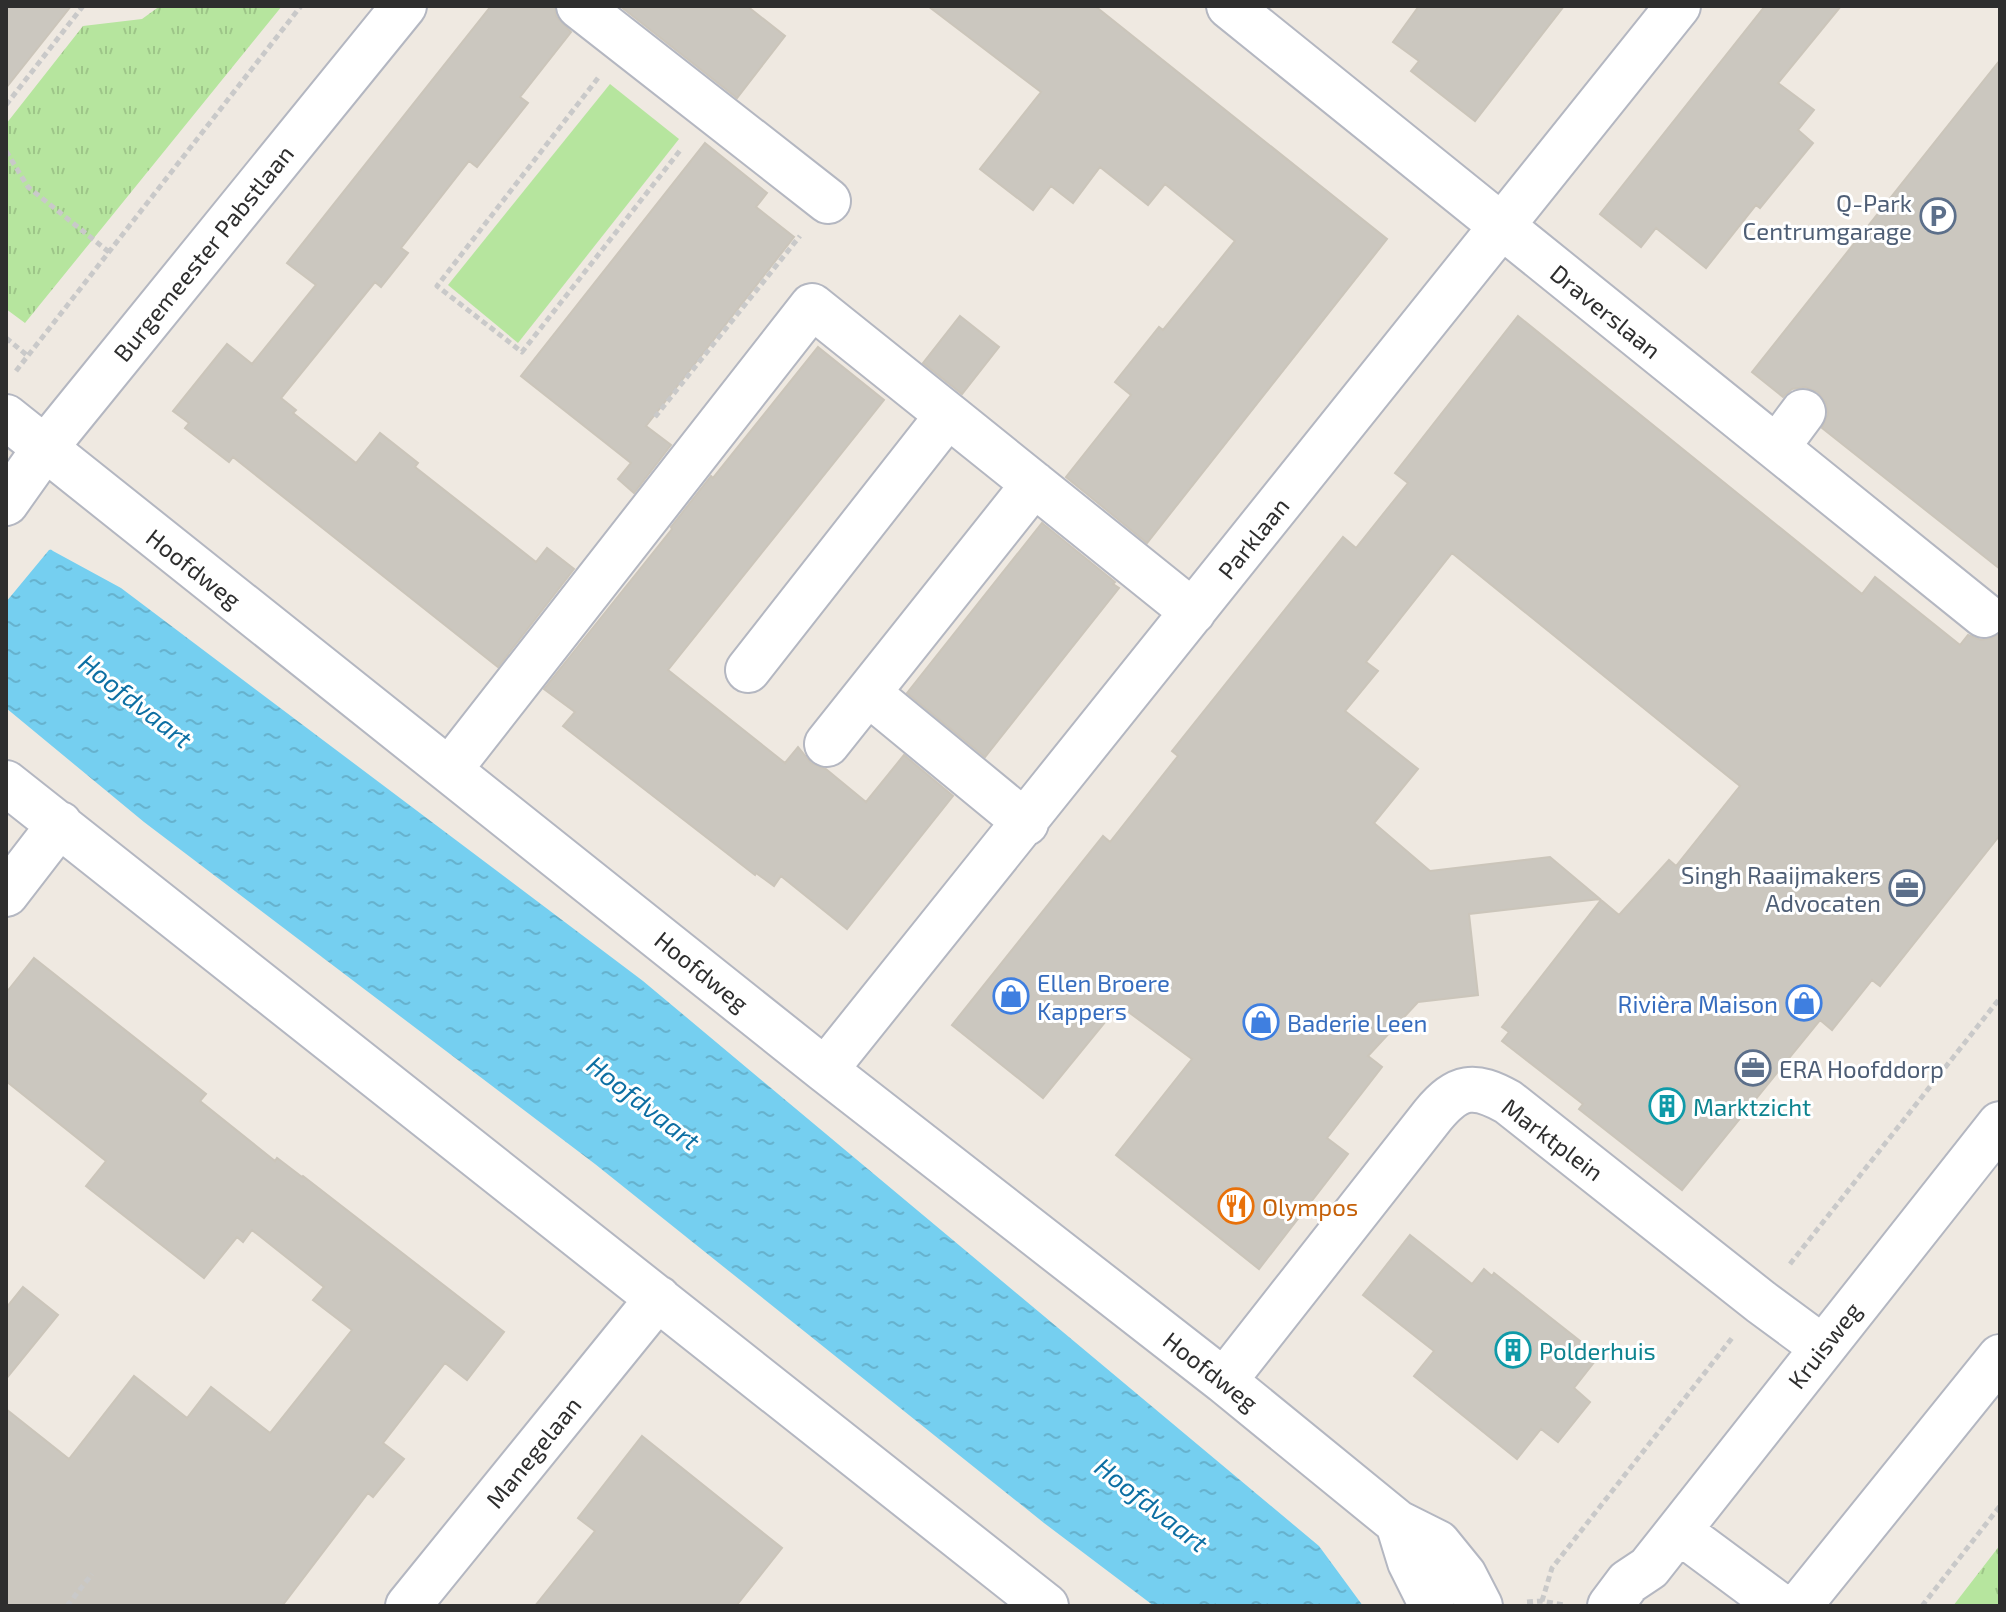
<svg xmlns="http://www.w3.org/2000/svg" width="2006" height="1612" font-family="'Exo 2',sans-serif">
  <defs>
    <pattern id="grass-tufts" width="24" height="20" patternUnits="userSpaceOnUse" patternTransform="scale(2)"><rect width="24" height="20" fill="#b6e59e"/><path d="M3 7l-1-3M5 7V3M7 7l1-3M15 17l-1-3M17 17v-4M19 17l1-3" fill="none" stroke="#9dc588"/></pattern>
    <pattern id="water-ripples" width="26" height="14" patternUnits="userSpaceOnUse" patternTransform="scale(2)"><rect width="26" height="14" fill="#75cff0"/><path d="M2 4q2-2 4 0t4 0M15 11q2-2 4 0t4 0" fill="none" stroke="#66b2ce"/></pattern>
  </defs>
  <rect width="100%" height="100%" fill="#efe9e1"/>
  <!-- grass -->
  <path fill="url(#grass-tufts)" d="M 160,6 L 282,6 L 25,323 L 6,309 L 6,124 L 83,26 L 142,19 Z
    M 2000,1545 L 2000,1606 L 1953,1606 Z"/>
  <!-- garden -->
  <path fill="#b6e59e" d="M 610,84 L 679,139 L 518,343 L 448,285 Z"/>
  <!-- water -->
  <path fill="url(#water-ripples)" d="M 6,514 L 53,551 L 121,588 L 643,981 L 1319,1546 L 1363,1606 L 1154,1606 L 1044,1523 L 595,1164 L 144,822 L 6,708 Z"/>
  <!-- pier -->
  <path fill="#efe9e1" d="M 6,510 L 57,548 L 49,550 L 6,602 Z"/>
  <!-- building -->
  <path fill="#cbc7bf" stroke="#cbc5ba" stroke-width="2" d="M 6,6 L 71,6 L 6,88 Z
    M 491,6 L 555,6 L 556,16 L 571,32 L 520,97 L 528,103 L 477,167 L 469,161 L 401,248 L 408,253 L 381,287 L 375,282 L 281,398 L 296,410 L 293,413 L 356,463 L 380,433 L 418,463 L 415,467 L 536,562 L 547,548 L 574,569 L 498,667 L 233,457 L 229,462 L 185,428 L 189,423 L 173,411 L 227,344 L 252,364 L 316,285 L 287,263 Z
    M 620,6 L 747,6 L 785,36 L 737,98 Z
    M 928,6 L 1095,6 L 1387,239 L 1147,543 L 1066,477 L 1131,395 L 1115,382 L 1159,327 L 1163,330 L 1235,241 L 1165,184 L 1148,205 L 1100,167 L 1073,203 L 1051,186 L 1033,210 L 980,169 L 1041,92 Z
    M 1419,6 L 1564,6 L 1475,121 L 1411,71 L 1419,61 L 1393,42 Z
    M 1765,6 L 1841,6 L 1778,83 L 1814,110 L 1798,130 L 1813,143 L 1760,208 L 1756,205 L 1706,268 L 1656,228 L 1641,247 L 1600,214 Z
    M 2000,60 L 2000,569 L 1822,428 L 1828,414 L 1826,403 L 1818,392 L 1805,387 L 1792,389 L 1783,397 L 1752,372 Z
    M 705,143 L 767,193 L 756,207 L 794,237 L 646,426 L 671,445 L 634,493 L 618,479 L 631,463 L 521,376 Z
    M 960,316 L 999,347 L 962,394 L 923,363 Z
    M 1518,316 L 1862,594 L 1875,577 L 1960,645 L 1968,635 L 1981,640 L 1992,638 L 2000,633 L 2000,835 L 1880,986 L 1872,980 L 1832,1030 L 1820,1020 L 1682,1190 L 1579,1109 L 1583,1104 L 1502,1041 L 1509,1032 L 1502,1027 L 1601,900 L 1619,915 L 1669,860 L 1676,866 L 1740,786 L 1452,553 L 1366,662 L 1378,671 L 1345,711 L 1418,769 L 1374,823 L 1430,871 L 1550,857 L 1600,899 L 1469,914 L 1478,995 L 1418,1002 L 1368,1056 L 1382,1067 L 1327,1138 L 1348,1154 L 1259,1269 L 1116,1155 L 1192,1059 L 1119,1005 L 1043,1098 L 952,1025 L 1103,836 L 1110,842 L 1178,756 L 1172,751 L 1343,537 L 1356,548 L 1408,483 L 1395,473 Z
    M 818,347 L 884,400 L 668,670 L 785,763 L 798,747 L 811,763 L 826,769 L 866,802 L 904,755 L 953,796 L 847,929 L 781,876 L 774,886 L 756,873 L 755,875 L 563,726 L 575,712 L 544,689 L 672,529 L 671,527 L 711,476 L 713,478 Z
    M 1042,523 L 1115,582 L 1113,584 L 1119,588 L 985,757 L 907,693 Z
    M 34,958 L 206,1094 L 200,1101 L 275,1161 L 277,1158 L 302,1177 L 303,1176 L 504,1332 L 467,1380 L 445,1363 L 383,1443 L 404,1459 L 373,1497 L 368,1493 L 282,1606 L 6,1606 L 6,1409 L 69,1459 L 134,1376 L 187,1418 L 211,1387 L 270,1433 L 352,1330 L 313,1300 L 324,1287 L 252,1230 L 243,1242 L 237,1237 L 204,1278 L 86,1186 L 106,1161 L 6,1081 L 6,993 Z
    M 1410,1235 L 1472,1284 L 1484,1269 L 1492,1276 L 1494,1273 L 1599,1356 L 1574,1388 L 1590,1402 L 1558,1442 L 1541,1429 L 1517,1459 L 1414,1376 L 1434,1351 L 1363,1295 Z
    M 23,1287 L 58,1315 L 6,1379 L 6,1308 Z
    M 642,1436 L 782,1548 L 736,1606 L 535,1606 L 595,1531 L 578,1518 Z"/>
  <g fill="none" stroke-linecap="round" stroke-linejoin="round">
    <defs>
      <path id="minor" d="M 579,6 L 828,201
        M 1229,6 L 1984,615
        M 948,415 L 1193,612
        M 6,417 L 825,1070 L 1224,1381 L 1398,1523 L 1438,1543 L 1464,1575 L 1480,1606
        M 1777,447 L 1803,412
        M 6,503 L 45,448 L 404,6
        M 868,693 L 1026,823
        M 827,744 L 1034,484
        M 449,770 L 812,306 L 948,415 L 748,670
        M 6,783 L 1046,1606
        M 6,894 L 60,824
        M 825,1070 L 1678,6
        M 1224,1381 L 1433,1115 C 1458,1085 1474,1083 1508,1102 L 1761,1302 L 1822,1347
        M 1398,1523 L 1410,1562 L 1432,1606
        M 1679,1531 L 1780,1606
        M 408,1606 L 658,1298
        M 1610,1606 L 1628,1582 L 1649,1568 L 2000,1124
        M 1799,1606 L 2000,1357"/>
    </defs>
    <!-- minor casing -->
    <use href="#minor" stroke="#b4b7c1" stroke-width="48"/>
    <!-- path -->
    <path stroke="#c9c9c9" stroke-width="5" stroke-dasharray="6 4" stroke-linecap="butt" d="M 598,78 L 437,286 L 522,352 L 682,148
      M 6,105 L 83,6
      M 6,151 L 28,187 L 109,252
      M 6,338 L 28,356
      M 16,371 L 301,6
      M 655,417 L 800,236
      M 1790,1264 L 2000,998
      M 1542,1601 L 1552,1568 L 1732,1338
      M 1527,1602 L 1542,1601 L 1564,1605
      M 67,1606 L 92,1574
      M 1922,1606 L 2000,1506"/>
    <!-- minor -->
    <use href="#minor" stroke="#fff" stroke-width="44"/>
  </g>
  <!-- icons -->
  <defs>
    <symbol id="parking-ring" viewBox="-11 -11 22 22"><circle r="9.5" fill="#fff" stroke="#5c6f8a" stroke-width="1.5"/><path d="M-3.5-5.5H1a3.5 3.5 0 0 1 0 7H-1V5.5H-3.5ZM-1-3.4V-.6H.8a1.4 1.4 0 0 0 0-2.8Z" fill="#5c6f8a"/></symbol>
    <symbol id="office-ring" viewBox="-11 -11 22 22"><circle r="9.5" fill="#fff" stroke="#5c6f8a" stroke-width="1.5"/><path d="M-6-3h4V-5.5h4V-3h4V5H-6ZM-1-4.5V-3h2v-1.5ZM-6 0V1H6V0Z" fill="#5c6f8a"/></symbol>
    <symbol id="shop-ring" viewBox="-11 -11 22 22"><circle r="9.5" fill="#fff" stroke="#3f7fe0" stroke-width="1.5"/><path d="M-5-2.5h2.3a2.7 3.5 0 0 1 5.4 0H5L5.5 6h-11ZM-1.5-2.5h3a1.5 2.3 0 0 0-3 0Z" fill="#3f7fe0"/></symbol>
    <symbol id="building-ring" viewBox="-11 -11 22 22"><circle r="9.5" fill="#fff" stroke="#0f9aa8" stroke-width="1.5"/><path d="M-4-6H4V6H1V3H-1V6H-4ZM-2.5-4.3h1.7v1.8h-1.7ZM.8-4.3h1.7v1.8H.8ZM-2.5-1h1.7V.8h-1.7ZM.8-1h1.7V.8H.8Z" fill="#0f9aa8"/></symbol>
    <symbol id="restaurant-ring" viewBox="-11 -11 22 22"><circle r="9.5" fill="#fff" stroke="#e8710a" stroke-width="1.5"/><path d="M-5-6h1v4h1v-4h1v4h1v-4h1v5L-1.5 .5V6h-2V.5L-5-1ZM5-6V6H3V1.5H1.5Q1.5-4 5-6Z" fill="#e8710a"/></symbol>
  </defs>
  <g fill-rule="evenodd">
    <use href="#parking-ring" x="1918" y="196" width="40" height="40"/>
    <use href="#office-ring" x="1887" y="868" width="40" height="40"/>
    <use href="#shop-ring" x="991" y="976" width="40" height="40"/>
    <use href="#shop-ring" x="1784" y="983" width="40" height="40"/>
    <use href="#shop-ring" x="1241" y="1002" width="40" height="40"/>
    <use href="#office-ring" x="1733" y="1048" width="40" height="40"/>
    <use href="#building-ring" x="1647" y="1086" width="40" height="40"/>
    <use href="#restaurant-ring" x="1216" y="1186" width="40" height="40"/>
    <use href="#building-ring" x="1493" y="1330" width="40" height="40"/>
  </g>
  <g text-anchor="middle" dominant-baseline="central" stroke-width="6" stroke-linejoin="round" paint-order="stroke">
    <!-- service labels -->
    <g font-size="24" fill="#4e5e75" stroke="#fff" text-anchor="end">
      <text x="1912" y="202">Q-Park<tspan x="1912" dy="28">Centrumgarage</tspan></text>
      <text x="1881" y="874">Singh Raaijmakers<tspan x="1881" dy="28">Advocaten</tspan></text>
      <text x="1779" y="1068" text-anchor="start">ERA Hoofddorp</text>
    </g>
    <!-- street labels -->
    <g font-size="24" fill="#2e2e2e" stroke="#fff">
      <text transform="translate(203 253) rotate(-51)">Burgemeester Pabstlaan</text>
      <text transform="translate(1606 311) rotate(39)">Draverslaan</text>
      <text transform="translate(1253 538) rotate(-51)">Parklaan</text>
      <text transform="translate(194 568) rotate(38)">Hoofdweg</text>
      <text transform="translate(702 971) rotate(39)">Hoofdweg</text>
      <text transform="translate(1553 1139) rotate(37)">Marktplein</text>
      <text transform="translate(1824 1345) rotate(-52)">Kruisweg</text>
      <text transform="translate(1211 1371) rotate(38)">Hoofdweg</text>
      <text transform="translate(533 1452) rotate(-51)">Manegelaan</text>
    </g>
    <!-- shop labels -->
    <g font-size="24" fill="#366cbe" stroke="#fff" text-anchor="start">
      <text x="1037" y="982">Ellen Broere<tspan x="1037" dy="28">Kappers</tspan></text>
      <text x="1778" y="1003" text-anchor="end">Rivièra Maison</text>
      <text x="1287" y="1022">Baderie Leen</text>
    </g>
    <!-- culture labels -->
    <g font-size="24" fill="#0d838f" stroke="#fff" text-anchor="start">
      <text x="1693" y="1106">Marktzicht</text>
      <text x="1539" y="1350">Polderhuis</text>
    </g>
    <!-- food labels -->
    <g font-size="24" fill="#c56008" stroke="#fff" text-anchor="start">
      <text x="1262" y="1206">Olympos</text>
    </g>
    <!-- water labels -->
    <g font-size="26" font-style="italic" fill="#0d6fa3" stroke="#fff">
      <text transform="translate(136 700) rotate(38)">Hoofdvaart</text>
      <text transform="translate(644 1102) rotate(38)">Hoofdvaart</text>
      <text transform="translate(1152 1504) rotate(38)">Hoofdvaart</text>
    </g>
  </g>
  <!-- border -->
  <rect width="2006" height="1612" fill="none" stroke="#2e2e2e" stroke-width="16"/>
</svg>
